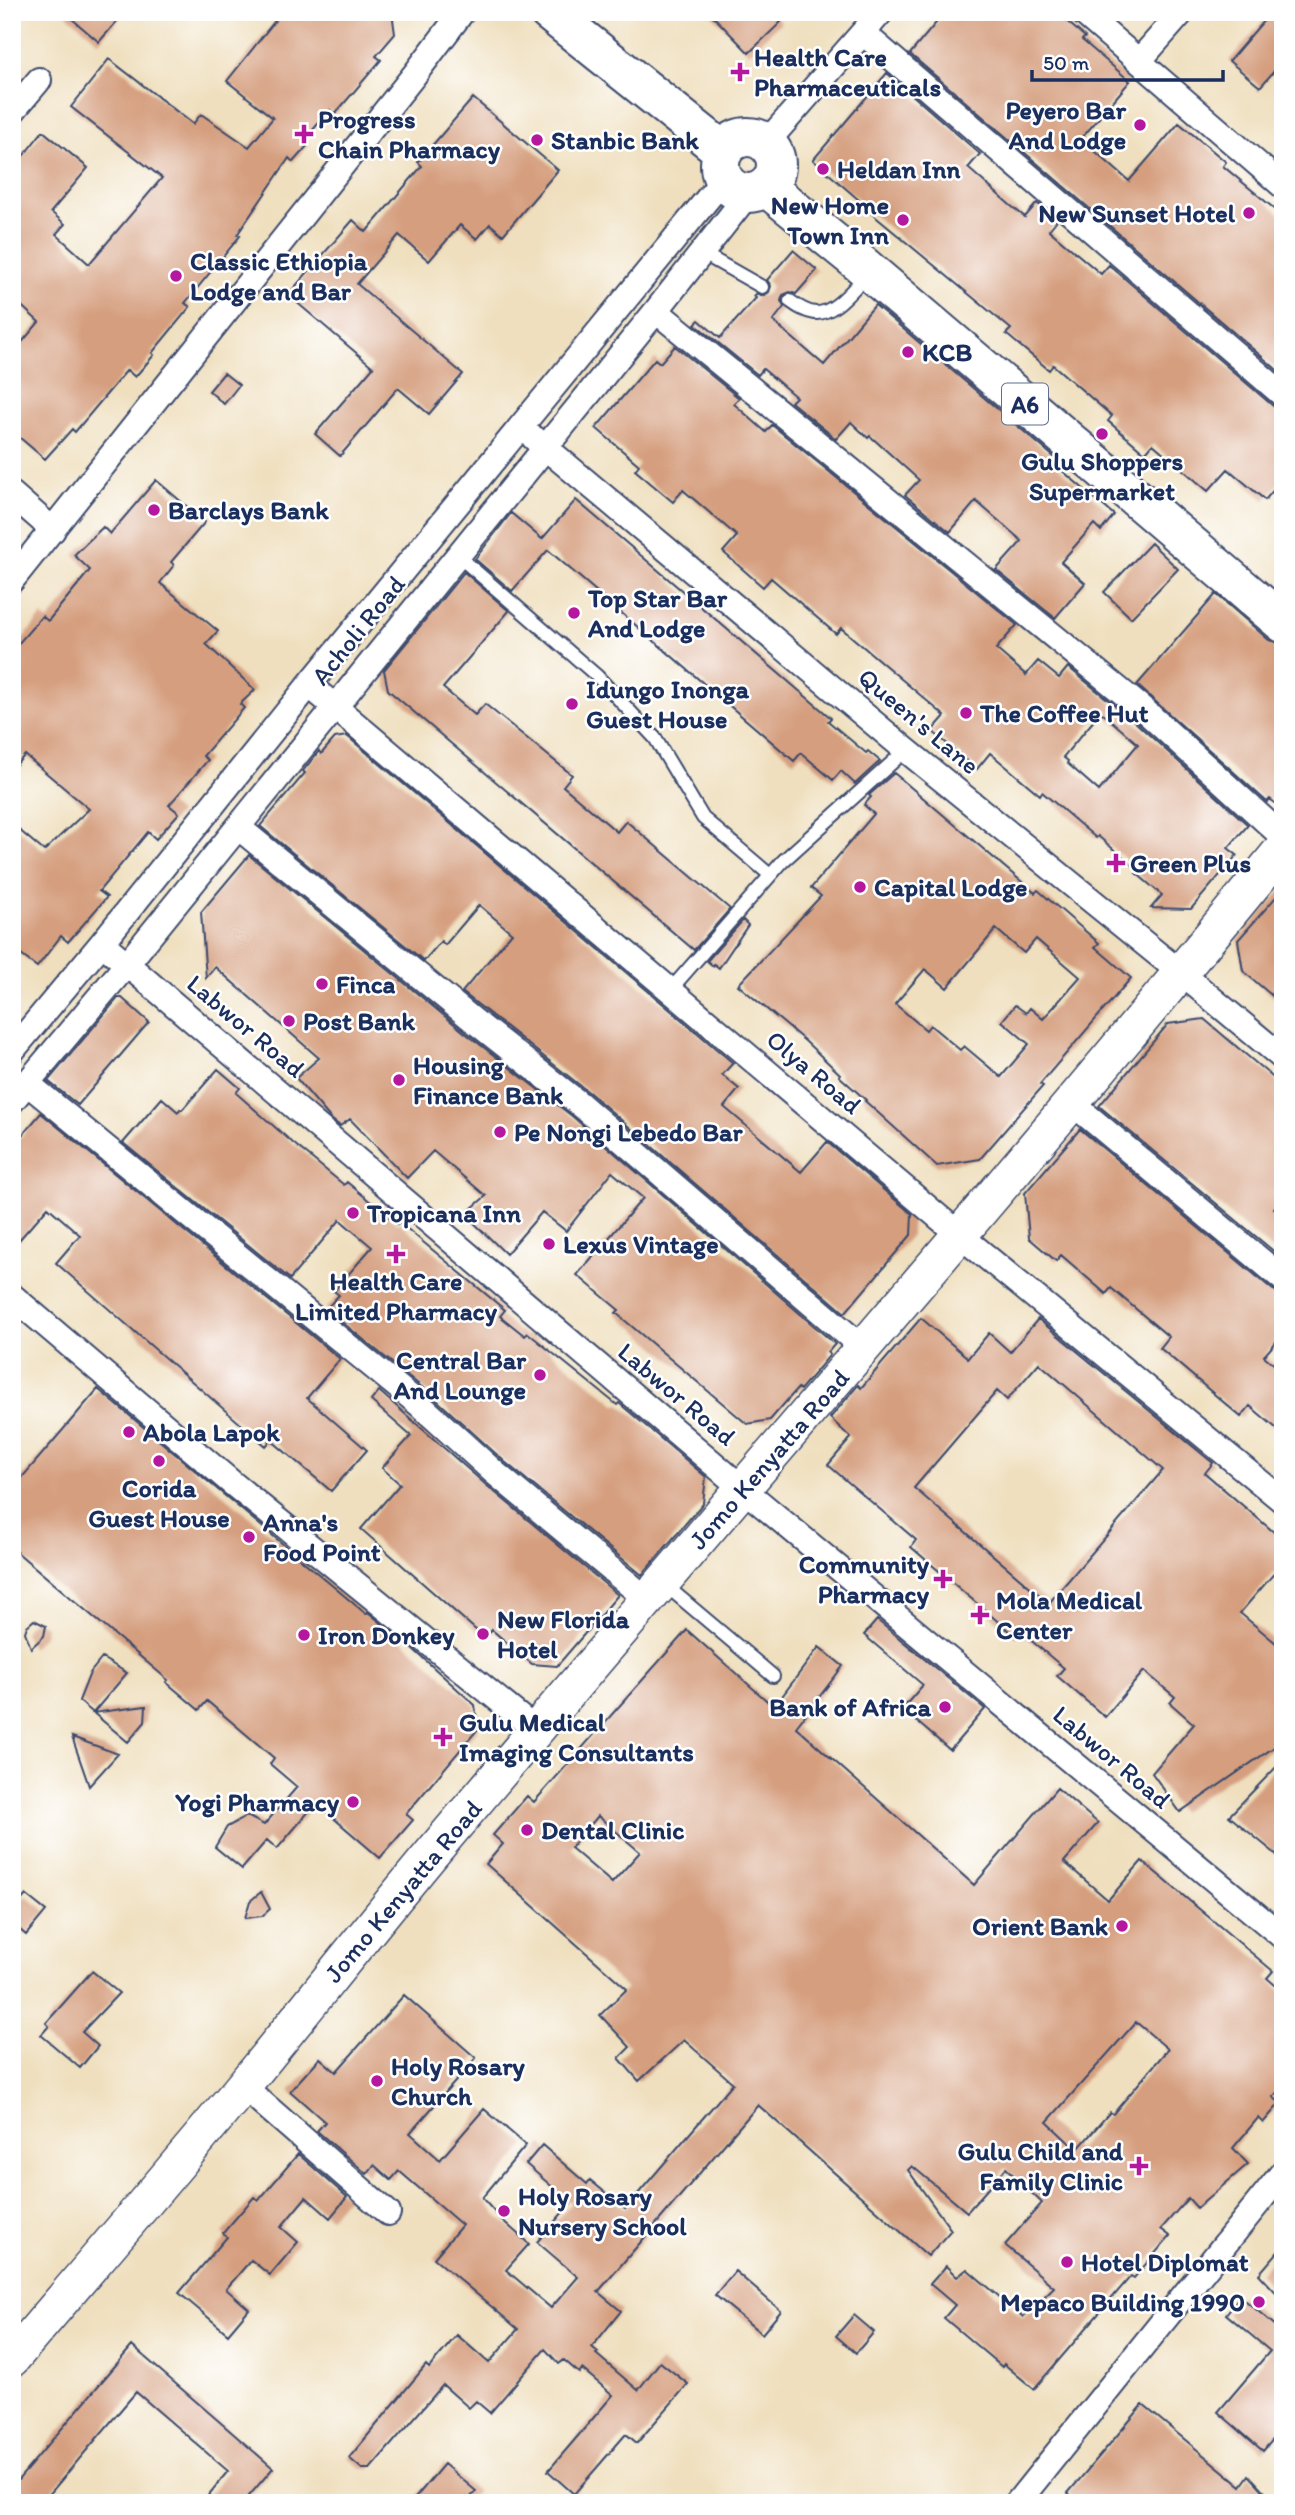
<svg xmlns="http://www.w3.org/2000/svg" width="1295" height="2515" font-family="Itim,sans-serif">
  <rect width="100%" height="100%" fill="#fff"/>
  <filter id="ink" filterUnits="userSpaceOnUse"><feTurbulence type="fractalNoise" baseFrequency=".0143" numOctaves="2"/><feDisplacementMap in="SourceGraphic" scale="14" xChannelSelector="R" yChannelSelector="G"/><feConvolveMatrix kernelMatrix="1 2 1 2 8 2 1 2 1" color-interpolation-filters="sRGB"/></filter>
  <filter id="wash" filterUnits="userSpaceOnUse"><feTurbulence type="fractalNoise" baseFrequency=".00686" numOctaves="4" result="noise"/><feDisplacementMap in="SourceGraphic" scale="28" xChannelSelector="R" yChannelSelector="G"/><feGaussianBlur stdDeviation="1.57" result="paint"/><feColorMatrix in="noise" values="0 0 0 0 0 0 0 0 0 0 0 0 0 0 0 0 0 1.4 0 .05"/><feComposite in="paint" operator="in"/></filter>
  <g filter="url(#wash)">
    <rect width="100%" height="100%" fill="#efdfbe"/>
    <g id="blocks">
      <!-- building -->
      <path fill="#d59f7f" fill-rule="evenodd" d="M 64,12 L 125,12 L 99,42 Z
        M 282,12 L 392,12 L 395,34 L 376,56 L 381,60 L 335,114 L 330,110 L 305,139 L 309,144 L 293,162 L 289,158 L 237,235 L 240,236 L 185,303 L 190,307 L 152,353 L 154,355 L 135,377 L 127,370 L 75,432 L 72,429 L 45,459 L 12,431 L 12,354 L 39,322 L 12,297 L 12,170 L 43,131 L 88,168 L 51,212 L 65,224 L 56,234 L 89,264 L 162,178 L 71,107 L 109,59 L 193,124 L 201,114 L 249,147 L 273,118 L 227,81 Z
        M 709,12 L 771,12 L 781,22 L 749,53 Z
        M 945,12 L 1056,12 L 1085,37 L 1082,40 L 1130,81 L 1081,139 L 1129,181 L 1179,123 L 1226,162 L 1223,166 L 1283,216 L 1283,375 L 910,54 Z
        M 1271,12 L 1283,12 L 1283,61 L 1260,87 L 1229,61 Z
        M 887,73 L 980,154 L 968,168 L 1010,205 L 1025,217 L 1037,203 L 1057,220 L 1049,230 L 1101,274 L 1109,265 L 1273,406 L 1283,410 L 1283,479 L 1265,500 L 1228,469 L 1208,491 L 1153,444 L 1145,453 L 1108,421 L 1112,416 L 1053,365 L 1049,370 L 1006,334 L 1011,329 L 866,209 L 867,207 L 813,160 Z
        M 473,98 L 558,170 L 503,235 L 490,224 L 477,239 L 460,225 L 429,261 L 399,235 L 357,284 L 463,374 L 429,414 L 398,388 L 340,456 L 315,434 L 373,367 L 288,295 L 353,220 L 366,232 L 422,166 L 418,162 Z
        M 793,250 L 817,270 L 796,294 L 790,292 L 783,295 L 781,301 L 784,307 L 773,321 L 824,365 L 875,305 L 1061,463 L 1058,467 L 1114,515 L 1101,531 L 1094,524 L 1061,562 L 1085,583 L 1055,618 L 996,570 L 1022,541 L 976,501 L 950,532 L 905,495 L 919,480 L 870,436 L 868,438 L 851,422 L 836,439 L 791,402 L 796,397 L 763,369 L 758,375 L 695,324 L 699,320 L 720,338 L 756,298 L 754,296 L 756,294 L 763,296 L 769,292 L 771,286 L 767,280 Z
        M 675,346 L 739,398 L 734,404 L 766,432 L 772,425 L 1017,625 L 996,649 L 1026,675 L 1038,661 L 1059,678 L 1068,667 L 1134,721 L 1248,825 L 1228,848 L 1237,855 L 1191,909 L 1151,908 L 1162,895 L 1136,873 L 1138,870 L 1098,836 L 1096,838 L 1042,792 L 1040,795 L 990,753 L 977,769 L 932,731 L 945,716 L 841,628 L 836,634 L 771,578 L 763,587 L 723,552 L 737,536 L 683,490 L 673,502 L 635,470 L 639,465 L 596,428 L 655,359 L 660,363 ZM 1101,712 L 1138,744 L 1099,791 L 1067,763 L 1068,761 L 1063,757 Z
        M 224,373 L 239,385 L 224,404 L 209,391 Z
        M 156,480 L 205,522 L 171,562 L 174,565 L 160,583 L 218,631 L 206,644 L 255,690 L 240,704 L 244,708 L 203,756 L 208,760 L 169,805 L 179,813 L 156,839 L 148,832 L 99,891 L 107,897 L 68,942 L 61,936 L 37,967 L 12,948 L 12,824 L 44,851 L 89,809 L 25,755 L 12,769 L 12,651 L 42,616 L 48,621 L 90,570 L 74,555 L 103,527 L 110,534 Z
        M 576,500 L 831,718 L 828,721 L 866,753 L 868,751 L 880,761 L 855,784 L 841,771 L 833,780 L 801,753 L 794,761 L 548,550 L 512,591 L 475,559 L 511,513 L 542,539 Z
        M 1151,543 L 1178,569 L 1131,618 L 1104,592 Z
        M 464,572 L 509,611 L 443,688 L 475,715 L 485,704 L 572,775 L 563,786 L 617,832 L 626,821 L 730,909 L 694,950 L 388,690 L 384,670 Z
        M 1216,594 L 1269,640 L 1283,644 L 1283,809 L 1270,799 L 1267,802 L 1137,685 Z
        M 347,736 L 733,1063 L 722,1075 L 739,1089 L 724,1107 L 801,1172 L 827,1142 L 912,1214 L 911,1235 L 845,1313 L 591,1094 L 462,992 L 512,933 L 479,905 L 445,945 L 441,941 L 424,961 L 260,826 L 305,773 L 303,771 L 319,751 L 321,754 L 335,738 Z
        M 894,773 L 1035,893 L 1038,890 L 1099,943 L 1095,947 L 1131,978 L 1040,1084 L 1043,1086 L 980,1159 L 937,1166 L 865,1101 L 866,1100 L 839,1076 L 840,1074 L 805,1041 L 738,985 L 821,896 L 811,888 L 874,814 L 864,805 L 871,797 L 869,795 ZM 996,929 L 1024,953 L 1036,939 L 1080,977 L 1043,1019 L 1030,1008 L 1026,1013 L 1015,1005 L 1002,1021 L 1029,1044 L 1001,1077 L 964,1046 L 960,1050 L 930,1025 L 926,1030 L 895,1004 L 925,969 L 947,988 Z
        M 249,855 L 464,1032 L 572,1116 L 835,1344 L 828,1352 L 830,1355 L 800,1390 L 798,1388 L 770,1420 L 747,1424 L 616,1313 L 619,1310 L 577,1275 L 643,1198 L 612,1172 L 566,1231 L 542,1212 L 506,1254 L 465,1214 L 486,1196 L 433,1151 L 407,1178 L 350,1119 L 340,1126 L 331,1119 L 296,1078 L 319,1058 L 215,967 L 206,978 L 201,912 Z
        M 1283,889 L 1283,1005 L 1243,971 L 1238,940 Z
        M 743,920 L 748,925 L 719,968 L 714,964 L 713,966 L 707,961 Z
        M 118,998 L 122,998 L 149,1022 L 78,1105 L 48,1081 Z
        M 1204,1019 L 1283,1086 L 1283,1197 L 1274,1208 L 1283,1215 L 1283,1259 L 1099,1106 L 1168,1024 Z
        M 218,1069 L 240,1088 L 236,1093 L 293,1143 L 344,1185 L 347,1182 L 397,1224 L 399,1222 L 505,1310 L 500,1316 L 525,1336 L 528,1333 L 617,1405 L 619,1403 L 706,1477 L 703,1503 L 642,1575 L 505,1462 L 429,1393 L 326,1309 L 339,1295 L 334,1291 L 372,1247 L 340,1220 L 290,1279 L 123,1143 L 162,1098 L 178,1112 L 180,1109 L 182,1110 Z
        M 41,1113 L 340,1359 L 307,1398 L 367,1450 L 331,1491 L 271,1440 L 266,1446 L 56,1263 L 80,1235 L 48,1207 L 12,1248 L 12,1147 Z
        M 1080,1129 L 1273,1290 L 1283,1294 L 1283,1334 L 1264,1356 L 1283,1372 L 1283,1434 L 1250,1406 L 1241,1417 L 1160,1348 L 1169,1337 L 1111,1288 L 1106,1294 L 1061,1255 L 1056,1261 L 1029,1238 L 1025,1193 Z
        M 921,1318 L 968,1358 L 989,1333 L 1010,1352 L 1038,1319 L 1213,1463 L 1205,1473 L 1283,1540 L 1283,1563 L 1240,1613 L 1283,1649 L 1283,1741 L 1180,1812 L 1152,1773 L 1194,1724 L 1170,1703 L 1175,1697 L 1144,1671 L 1105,1717 L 1057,1676 L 1064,1668 L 1021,1632 L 1016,1637 L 911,1547 L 916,1540 L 828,1465 L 851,1438 L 830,1418 L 858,1385 L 861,1388 ZM 1039,1363 L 1163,1470 L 1049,1603 L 914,1488 L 997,1391 L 1007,1400 Z
        M 98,1389 L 366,1614 L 368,1612 L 413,1649 L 475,1705 L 478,1729 L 406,1814 L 413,1820 L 380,1858 L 316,1803 L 277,1849 L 267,1840 L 242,1869 L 215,1847 L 227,1827 L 247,1816 L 264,1825 L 297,1787 L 270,1764 L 274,1758 L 207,1701 L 199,1710 L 166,1682 L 168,1680 L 12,1548 L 12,1489 Z
        M 379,1391 L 485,1484 L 618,1595 L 557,1666 L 532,1664 L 492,1630 L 485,1638 L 361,1529 L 400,1484 L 382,1468 L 411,1436 L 371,1401 Z
        M 34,1620 L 46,1626 L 44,1636 L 31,1648 L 25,1632 L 27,1626 Z
        M 877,1620 L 985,1709 L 950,1750 L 902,1709 L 923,1685 L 864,1635 Z
        M 687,1630 L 774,1707 L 819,1647 L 843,1666 L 796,1727 L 974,1885 L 1057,1788 L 1098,1823 L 1064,1862 L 1108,1900 L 1142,1861 L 1273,1971 L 1267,1978 L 1283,1992 L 1283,2086 L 1273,2097 L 1280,2103 L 1263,2123 L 1258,2118 L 1233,2148 L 1248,2164 L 1197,2208 L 1188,2198 L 1161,2229 L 1170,2236 L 1134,2278 L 1131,2276 L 1034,2389 L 1004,2364 L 1002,2367 L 944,2318 L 955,2305 L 930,2284 L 946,2266 L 957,2277 L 967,2269 L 1023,2317 L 1054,2287 L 1005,2245 L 1042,2203 L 1006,2168 L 967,2212 L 912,2166 L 908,2170 L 951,2230 L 928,2256 L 758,2105 L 598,2292 L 621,2311 L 592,2347 L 598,2352 L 596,2354 L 638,2390 L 660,2362 L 688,2384 L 637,2443 L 626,2434 L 574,2494 L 548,2471 L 613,2395 L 582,2369 L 579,2373 L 564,2360 L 559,2364 L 545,2349 L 490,2413 L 476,2401 L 469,2408 L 443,2385 L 370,2469 L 362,2469 L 349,2458 L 426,2365 L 429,2368 L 457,2335 L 489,2363 L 518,2329 L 434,2258 L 462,2225 L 399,2171 L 391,2180 L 374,2165 L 367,2174 L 317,2131 L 325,2122 L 290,2091 L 320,2058 L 336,2072 L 404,1995 L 476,2058 L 410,2133 L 440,2160 L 484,2109 L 526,2145 L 482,2198 L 500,2218 L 529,2244 L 506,2270 L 551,2308 L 578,2277 L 537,2242 L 571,2203 L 526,2164 L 542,2145 L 587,2184 L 590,2180 L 625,2209 L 733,2083 L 684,2040 L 639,2081 L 619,2058 L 630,2047 L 600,2015 L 627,1989 L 486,1864 L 503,1844 L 493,1835 L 527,1796 L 534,1802 ZM 598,1816 L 640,1852 L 612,1883 L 571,1848 ZM 1136,2022 L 1168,2049 L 1113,2114 L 1110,2112 L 1077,2150 L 1047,2122 Z
        M 102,1658 L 127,1673 L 93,1713 L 146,1706 L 145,1722 L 128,1742 L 79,1701 L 90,1673 Z
        M 72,1737 L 118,1754 L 89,1786 Z
        M 1283,1760 L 1283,1860 L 1229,1816 Z
        M 261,1892 L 270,1909 L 262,1916 L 245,1918 L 250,1901 Z
        M 26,1895 L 46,1911 L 26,1935 L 12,1923 L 12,1911 Z
        M 92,1971 L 119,1993 L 82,2032 L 98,2046 L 80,2068 L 41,2035 L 49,2026 L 46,2023 Z
        M 298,2154 L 347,2197 L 330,2218 L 306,2197 L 281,2227 L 298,2242 L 270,2275 L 251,2260 L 226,2289 L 249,2309 L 228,2334 L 179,2293 L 227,2237 L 223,2233 L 254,2197 L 259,2200 Z
        M 1283,2246 L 1283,2300 L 1259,2274 Z
        M 735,2271 L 781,2311 L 762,2334 L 715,2295 Z
        M 1240,2296 L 1283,2332 L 1283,2428 L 1263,2451 L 1218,2412 L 1270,2351 L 1226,2314 Z
        M 854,2315 L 874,2332 L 856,2353 L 836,2336 Z
        M 132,2346 L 273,2468 L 243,2503 L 202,2503 L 228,2471 L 136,2392 L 42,2503 L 12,2503 L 12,2487 Z
        M 1143,2405 L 1241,2486 L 1249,2475 L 1275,2503 L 1079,2503 L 1068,2493 Z
        M 444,2464 L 476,2491 L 466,2503 L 411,2503 Z"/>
    </g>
  </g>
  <g filter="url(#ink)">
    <use href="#blocks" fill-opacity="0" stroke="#3b496c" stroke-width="2"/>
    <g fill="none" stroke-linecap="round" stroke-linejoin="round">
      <defs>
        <path id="lane" d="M 702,253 L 762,287
          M 790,301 C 797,306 805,312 815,313 C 834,315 854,287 867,275
          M 457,555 L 597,676 L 655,738 L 703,818 L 770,875
          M 671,989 L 783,861 L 906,750
          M 664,1584 L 773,1676"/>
        <path id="street" d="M 1082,12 L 1283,186
          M 863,33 L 1283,395
          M 1139,61 L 1182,12
          M 12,112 L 39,80
          M 766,143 L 881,12
          M 656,311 L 1144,710 L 1283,837
          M 534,438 L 906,750 L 1181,973 L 1283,1058
          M 12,494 L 53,530
          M 12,580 L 415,74 L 462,12
          M 309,685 L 961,1236 L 1283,1501
          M 238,827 L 473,1020 L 581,1105 L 864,1349
          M 102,943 L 742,1488 L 1283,1937
          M 12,1051 L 102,943 L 309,685 L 723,180
          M 27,1083 L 420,1405 L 495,1473 L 649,1601
          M 12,1101 L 127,964 L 656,311 L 748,194
          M 1072,1103 L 1283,1279
          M 12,1296 L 232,1483 L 537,1731
          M 243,2086 L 388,2213
          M 1017,2503 L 1283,2172"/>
        <path id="secondary" d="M 12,2359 C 89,2268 167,2178 243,2086 C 310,2004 375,1921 443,1840 C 722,1509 1009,1184 1283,848"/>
        <path id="primary" d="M 549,12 L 723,151
          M720 165a28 28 0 1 1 56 0a28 28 0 1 1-56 0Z
          M 766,187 L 862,265 L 1283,623"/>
      </defs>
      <!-- lane casing -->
      <use href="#lane" stroke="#3b496c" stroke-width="16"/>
      <!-- street casing -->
      <use href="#street" stroke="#3b496c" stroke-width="28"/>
      <!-- secondary casing -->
      <use href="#secondary" stroke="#3b496c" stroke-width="38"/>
      <!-- primary casing -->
      <use href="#primary" stroke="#3b496c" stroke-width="42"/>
      <!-- lane -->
      <use href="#lane" stroke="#fff" stroke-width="12"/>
      <!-- street -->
      <use href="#street" stroke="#fff" stroke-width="24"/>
      <!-- secondary -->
      <use href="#secondary" stroke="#fff" stroke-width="35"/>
      <!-- primary -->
      <use href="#primary" stroke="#fff" stroke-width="38"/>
    </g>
  </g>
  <!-- markers -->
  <g fill="#b5179e" stroke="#fff" stroke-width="2.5">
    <path d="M736.5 61.5h7v7h7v7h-7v7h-7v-7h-7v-7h7z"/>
    <circle cx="1140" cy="125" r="7"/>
    <path d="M300.5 123.5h7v7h7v7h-7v7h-7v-7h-7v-7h7z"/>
    <circle cx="537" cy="140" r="7"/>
    <circle cx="823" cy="169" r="7"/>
    <circle cx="1249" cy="213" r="7"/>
    <circle cx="903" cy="220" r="7"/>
    <circle cx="176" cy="276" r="7"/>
    <circle cx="908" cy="352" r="7"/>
    <circle cx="1102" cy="434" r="7"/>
    <circle cx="154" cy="510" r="7"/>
    <circle cx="574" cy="613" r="7"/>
    <circle cx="572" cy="704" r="7"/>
    <circle cx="966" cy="713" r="7"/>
    <path d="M1112.5 852.5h7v7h7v7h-7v7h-7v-7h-7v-7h7z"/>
    <circle cx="860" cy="887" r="7"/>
    <circle cx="322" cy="984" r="7"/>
    <circle cx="289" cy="1021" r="7"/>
    <circle cx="399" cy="1080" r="7"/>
    <circle cx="500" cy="1132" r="7"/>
    <circle cx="353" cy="1213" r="7"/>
    <circle cx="549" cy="1244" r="7"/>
    <path d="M392.5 1243.5h7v7h7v7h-7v7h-7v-7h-7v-7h7z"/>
    <circle cx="540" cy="1375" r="7"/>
    <circle cx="129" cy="1432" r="7"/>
    <circle cx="159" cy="1461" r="7"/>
    <circle cx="249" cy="1537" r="7"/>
    <path d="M939.5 1568.5h7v7h7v7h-7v7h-7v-7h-7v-7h7z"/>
    <path d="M976.5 1604.5h7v7h7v7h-7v7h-7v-7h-7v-7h7z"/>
    <circle cx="483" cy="1634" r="7"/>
    <circle cx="304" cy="1635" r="7"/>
    <circle cx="945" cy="1707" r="7"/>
    <path d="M439.5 1726.5h7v7h7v7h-7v7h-7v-7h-7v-7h7z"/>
    <circle cx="353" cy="1802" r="7"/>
    <circle cx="527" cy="1830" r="7"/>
    <circle cx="1122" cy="1926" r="7"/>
    <circle cx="377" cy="2081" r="7"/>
    <path d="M1135.5 2155.5h7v7h7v7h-7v7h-7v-7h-7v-7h7z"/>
    <circle cx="504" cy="2211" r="7"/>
    <circle cx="1067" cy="2262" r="7"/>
    <circle cx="1259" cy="2302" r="7"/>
  </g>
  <g text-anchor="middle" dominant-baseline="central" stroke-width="5" stroke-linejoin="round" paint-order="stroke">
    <!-- shield labels -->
    <rect fill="#fff" stroke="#5f6d8e" stroke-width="2" x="1002" y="383.5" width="46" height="41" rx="5"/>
    <g font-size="24" font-weight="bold" fill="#1b2f5e">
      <text x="1025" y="404">A6</text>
    </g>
    <!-- poi labels -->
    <g font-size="26" font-weight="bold" fill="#1b2f5e" stroke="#fff" text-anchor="start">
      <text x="754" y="57">Health Care<tspan x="754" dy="30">Pharmaceuticals</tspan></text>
      <text x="1126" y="110" text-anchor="end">Peyero Bar<tspan x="1126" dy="30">And Lodge</tspan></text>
      <text x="318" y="119">Progress<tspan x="318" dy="30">Chain Pharmacy</tspan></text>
      <text x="551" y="140">Stanbic Bank</text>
      <text x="837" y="169">Heldan Inn</text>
      <text x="889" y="205" text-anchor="end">New Home<tspan x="889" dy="30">Town Inn</tspan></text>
      <text x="1235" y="213" text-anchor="end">New Sunset Hotel</text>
      <text x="190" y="261">Classic Ethiopia<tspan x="190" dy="30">Lodge and Bar</tspan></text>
      <text x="922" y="352">KCB</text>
      <text x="1102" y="461" text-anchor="middle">Gulu Shoppers<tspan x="1102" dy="30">Supermarket</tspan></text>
      <text x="168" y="510">Barclays Bank</text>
      <text x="588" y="598">Top Star Bar<tspan x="588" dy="30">And Lodge</tspan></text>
      <text x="586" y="689">Idungo Inonga<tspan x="586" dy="30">Guest House</tspan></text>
      <text x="980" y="713">The Coffee Hut</text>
      <text x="1130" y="863">Green Plus</text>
      <text x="874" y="887">Capital Lodge</text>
      <text x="336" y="984">Finca</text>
      <text x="303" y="1021">Post Bank</text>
      <text x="413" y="1065">Housing<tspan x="413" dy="30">Finance Bank</tspan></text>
      <text x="514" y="1132">Pe Nongi Lebedo Bar</text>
      <text x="367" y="1213">Tropicana Inn</text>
      <text x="563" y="1244">Lexus Vintage</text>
      <text x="396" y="1281" text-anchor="middle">Health Care<tspan x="396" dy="30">Limited Pharmacy</tspan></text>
      <text x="526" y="1360" text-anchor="end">Central Bar<tspan x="526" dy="30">And Lounge</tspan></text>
      <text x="143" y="1432">Abola Lapok</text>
      <text x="159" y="1488" text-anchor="middle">Corida<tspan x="159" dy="30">Guest House</tspan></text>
      <text x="263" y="1522">Anna's<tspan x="263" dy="30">Food Point</tspan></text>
      <text x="929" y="1564" text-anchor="end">Community<tspan x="929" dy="30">Pharmacy</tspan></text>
      <text x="996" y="1600">Mola Medical<tspan x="996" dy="30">Center</tspan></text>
      <text x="497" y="1619">New Florida<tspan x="497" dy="30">Hotel</tspan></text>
      <text x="318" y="1635">Iron Donkey</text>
      <text x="931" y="1707" text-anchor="end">Bank of Africa</text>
      <text x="459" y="1722">Gulu Medical<tspan x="459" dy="30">Imaging Consultants</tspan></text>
      <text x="339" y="1802" text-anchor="end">Yogi Pharmacy</text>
      <text x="541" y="1830">Dental Clinic</text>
      <text x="1108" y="1926" text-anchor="end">Orient Bank</text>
      <text x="391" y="2066">Holy Rosary<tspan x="391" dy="30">Church</tspan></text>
      <text x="1123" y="2151" text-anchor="end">Gulu Child and<tspan x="1123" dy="30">Family Clinic</tspan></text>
      <text x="518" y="2196">Holy Rosary<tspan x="518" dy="30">Nursery School</tspan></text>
      <text x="1081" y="2262">Hotel Diplomat</text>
      <text x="1245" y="2302" text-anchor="end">Mepaco Building 1990</text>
    </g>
    <!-- street labels -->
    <g font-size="26" fill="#1b2f5e" stroke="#fff">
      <text transform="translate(358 630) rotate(-51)">Acholi Road</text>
      <text transform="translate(919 721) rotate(40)">Queen's Lane</text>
      <text transform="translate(246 1026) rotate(40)">Labwor Road</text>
      <text transform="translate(814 1072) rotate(40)">Olya Road</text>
      <text transform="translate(677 1394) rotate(40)">Labwor Road</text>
      <text transform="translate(769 1459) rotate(-49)">Jomo Kenyatta Road</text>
      <text transform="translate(1112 1757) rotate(40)">Labwor Road</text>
      <text transform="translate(403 1891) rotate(-50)">Jomo Kenyatta Road</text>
    </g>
  </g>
  <!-- margin -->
  <rect width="1295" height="2515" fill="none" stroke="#fff" stroke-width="42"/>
  <!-- scale -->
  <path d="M1032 70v10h191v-10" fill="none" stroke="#1b2f5e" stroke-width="3.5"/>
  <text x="1043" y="70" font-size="21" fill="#1b2f5e" stroke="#ffffff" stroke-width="5" paint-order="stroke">50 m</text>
</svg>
